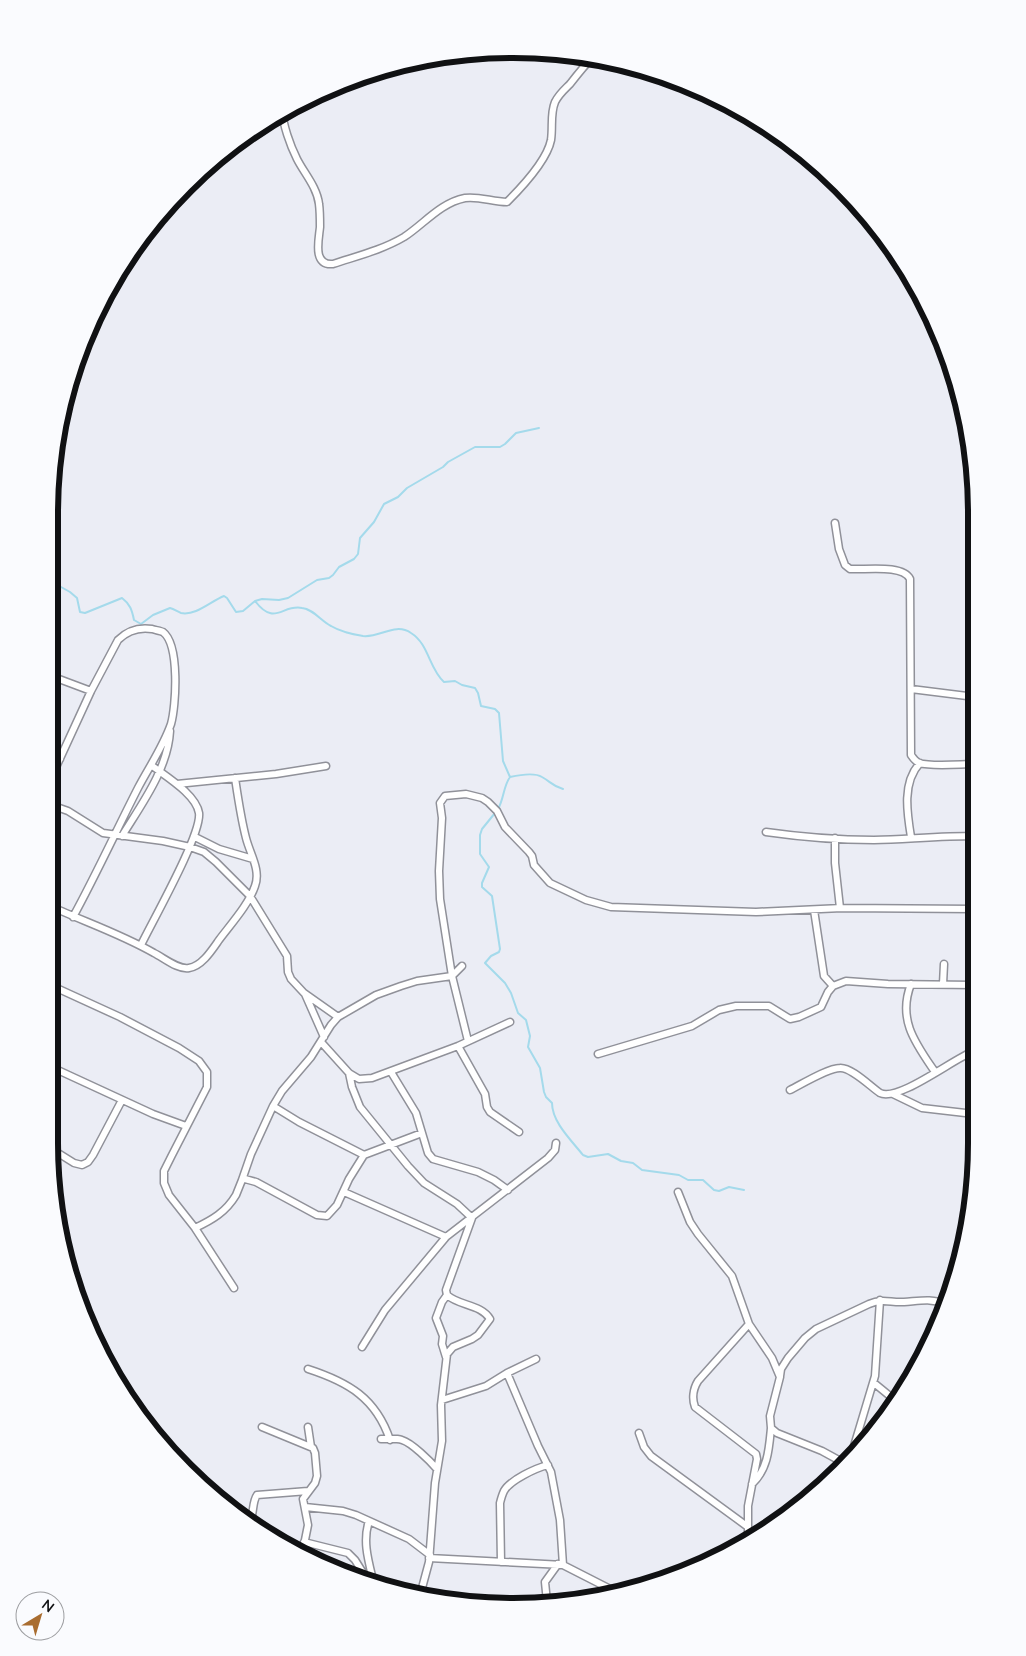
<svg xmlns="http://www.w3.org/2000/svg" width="1026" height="1656" font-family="Lato,sans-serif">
  <rect width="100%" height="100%" fill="#ebedf5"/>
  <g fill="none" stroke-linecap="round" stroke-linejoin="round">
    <!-- stream -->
    <path stroke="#a4daeb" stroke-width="2" d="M 52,582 L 70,592 L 77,598 L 80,612 L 85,613 L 122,598 C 130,604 132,610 134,620 L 141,624 L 153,615 L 170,608 C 174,609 178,612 181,613 C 196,616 211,601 224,596 L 227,598 L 236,612 L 243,611 L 255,601 L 262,599 L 279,600 L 288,598 L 317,580 L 329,578 L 333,575 L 339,567 L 354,559 L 358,554 L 360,538 L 374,522 L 384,504 L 398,497 L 407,488 L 443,467 L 448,462 L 475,447 L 500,447 L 505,444 L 516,433 L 539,428
      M 255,601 C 275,627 282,604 302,608 C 313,609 321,621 331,626 C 341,632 352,634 363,636 C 380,638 395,622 411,633 C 429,644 429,669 444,682 L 455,681 L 462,685 L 475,688 L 478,693 L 481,706 L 495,709 L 499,713 L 503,761 L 510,777
      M 498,809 C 504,799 503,787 510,777 C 519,775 534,772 542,777 C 551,782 552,786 563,789
      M 495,813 L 482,829 L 480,835 L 480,854 L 489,867 L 482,883 L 482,887 L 492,896 L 500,949 L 499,952 L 491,956 L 485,963 L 505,983 L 511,993 L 518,1013 L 526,1020 L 530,1036 L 528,1047 L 540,1068 L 544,1092 L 546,1097 L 552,1103 C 552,1122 571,1140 583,1155 L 588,1157 L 608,1154 L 621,1161 L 633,1163 L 642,1170 L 679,1175 L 688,1180 L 703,1180 L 714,1190 L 719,1191 L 729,1187 L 744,1190"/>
    <defs>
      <path id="minor" d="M 282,110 C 283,125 290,145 297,159 C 304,173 317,187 319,204 C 320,211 320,219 320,227 C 319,239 312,266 333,264 C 357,256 382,250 404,237 C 424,224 440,203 465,198 C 479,196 493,202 507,202 C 522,187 547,160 551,140 C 553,127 550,114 555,102 C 559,94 564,90 570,84 C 577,75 584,66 592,58
        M 835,523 L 839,549 L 845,565 L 850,569 C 865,570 903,564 910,579 L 911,755 C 913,758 915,761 919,763 C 932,767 961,764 975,764
        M 51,676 L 91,691
        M 911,689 L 975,697
        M 51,753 L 60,759
        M 51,778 L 91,691 L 118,640 C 127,631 139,627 152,629 C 155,630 161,631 163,632 C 180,645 176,706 171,724 C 163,747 149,767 138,788 C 116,831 96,875 73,917
        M 177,784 L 276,774 L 326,766
        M 51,805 L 68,811 L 103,833 L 163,841 L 190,847 L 204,852 L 216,862 L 250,896 L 287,956 L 288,972 L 291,979 L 304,993 L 338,1017
        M 766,832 C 801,837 838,840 874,840 C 908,839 941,836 975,836
        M 122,836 C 141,805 168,769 170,731
        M 195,837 L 219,849 L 253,859
        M 911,837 C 907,813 902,782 920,763
        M 835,838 L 835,863 L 840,908
        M 50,906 C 85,922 121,934 154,953 C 164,958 178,970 189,968 C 202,966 212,950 219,940 C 231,924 249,904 255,886 C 261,870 250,854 246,838 C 241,819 238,798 235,778
        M 814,910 L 824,976 L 833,986
        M 141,945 C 152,922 202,834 199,813 C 196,794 165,776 151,765
        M 911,984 C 897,1020 916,1044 935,1072
        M 943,984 L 944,964
        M 50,985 L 120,1017 L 179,1048 L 199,1061 L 207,1072 L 207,1087 L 172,1155 L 164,1171 L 164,1183 L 169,1195 L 195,1228 L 234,1288
        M 305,994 L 324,1037
        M 468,1041 L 452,976 L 440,899 L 439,871 L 442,818 L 440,803 L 445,796 L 466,794 L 482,798 L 488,802 L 497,811 L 505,827 L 529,852 L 532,856 L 534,865 L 550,883 L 586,900 L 611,907 L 756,912 L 842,908 L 975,909
        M 321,1042 L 349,1073 L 359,1079 L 372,1078 L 458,1046 L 510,1022
        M 458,1046 L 485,1094 L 487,1107 L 490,1112 L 519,1132
        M 598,1054 L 692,1026 L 719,1010 L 736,1006 L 769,1006 L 790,1019 L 799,1017 L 821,1007 L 828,992 L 833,986 L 846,981 L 888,984 L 974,985
        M 49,1066 L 153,1114 L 186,1126
        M 391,1072 L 416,1113 L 428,1153 L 433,1159 L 478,1172 L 494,1180 L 508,1190
        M 349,1073 L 352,1087 L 360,1107 L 408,1166 L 424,1183 L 457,1204 L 472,1218 L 446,1290 L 447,1295 C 459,1306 481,1304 490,1319 L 478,1335 L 472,1339 L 453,1347 L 447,1354 L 441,1405 L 442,1441 L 435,1483 L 429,1562 L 422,1588 L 423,1592
        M 790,1090 C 802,1084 828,1068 840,1068 C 851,1067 871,1087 880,1093 C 898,1102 953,1059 974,1051
        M 893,1094 L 922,1108 L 974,1114
        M 273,1106 L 299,1122 L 364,1155
        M 50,1148 L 74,1163 L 82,1165 L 88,1162 L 93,1155 L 122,1100
        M 242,1180 L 251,1154 L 273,1106 L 282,1091 L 311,1057 L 331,1025 L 338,1017 L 376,995 L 401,986 L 417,981 L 452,976 L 462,966
        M 344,1192 L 446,1237
        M 678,1192 L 690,1222 L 698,1234 L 732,1276 L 749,1324 L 772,1358 L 780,1377 L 770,1416 L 771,1428 L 777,1433 L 822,1451 L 844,1463
        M 195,1228 C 212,1220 226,1212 236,1195 C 238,1190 240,1185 242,1180 L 245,1179 L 256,1182 L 317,1215 L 327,1216 L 337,1205 L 349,1179 L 364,1155 L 422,1133
        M 362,1347 L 385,1310 L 446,1237 L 548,1158 L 555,1150 L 556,1143
        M 446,1357 L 442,1344 L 443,1336 L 436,1318 L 442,1302 L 447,1295
        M 308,1369 C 348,1382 376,1398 390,1440
        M 507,1373 L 538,1446 L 551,1472 L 560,1520 L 563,1565
        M 780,1376 L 781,1369 L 788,1358 L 805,1338 L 816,1329 L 869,1304 C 884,1298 890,1303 904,1302 C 919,1301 932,1298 946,1304
        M 874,1383 L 896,1401
        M 442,1400 L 486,1386 L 507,1373 L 536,1359
        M 262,1427 L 313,1448 L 315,1453 L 317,1476 L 315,1483 L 303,1499 L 308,1525 L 303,1550
        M 308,1427 L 311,1447
        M 639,1433 L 644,1447 L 651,1456 L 748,1527
        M 381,1439 C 387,1439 396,1438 402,1440 C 412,1443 430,1461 437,1469
        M 851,1456 L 875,1376 L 880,1300
        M 752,1484 C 768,1469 769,1449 771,1428
        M 305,1507 L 343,1511 L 356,1515 L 409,1539 L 430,1555
        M 369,1521 C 362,1542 369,1563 374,1584
        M 250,1522 C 254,1513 252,1502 257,1495 L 308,1491
        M 748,1537 L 748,1506 L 757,1459 L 756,1454 L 695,1407 C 692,1399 693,1389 698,1381 L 749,1324
        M 304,1542 L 348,1553 L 355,1560 L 370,1584
        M 429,1558 L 563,1565 L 614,1591
        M 501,1562 L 500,1503 C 501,1499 502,1495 504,1491 C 510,1480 536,1468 548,1465
        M 681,1572 L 686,1568 L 691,1567
        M 547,1602 L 545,1582 L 558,1564"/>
    </defs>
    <!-- minor casing -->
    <use href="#minor" stroke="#909199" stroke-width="9"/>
    <!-- minor -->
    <use href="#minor" stroke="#fff" stroke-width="6"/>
  </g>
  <!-- crop -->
  <path d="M0 0H1026V1656H0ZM513 58H513A455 455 0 0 1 968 513V1143A455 455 0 0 1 513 1598H513A455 455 0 0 1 58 1143V513A455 455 0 0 1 513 58Z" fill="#fafbfe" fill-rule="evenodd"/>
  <path fill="none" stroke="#101113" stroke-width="6" d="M513 58H513A455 455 0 0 1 968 513V1143A455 455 0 0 1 513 1598H513A455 455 0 0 1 58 1143V513A455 455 0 0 1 513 58Z"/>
  <!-- north arrow -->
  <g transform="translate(40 1616) rotate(38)"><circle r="24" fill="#fafbfe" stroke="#9c9da0"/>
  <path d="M0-4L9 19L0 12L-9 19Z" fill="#a96d30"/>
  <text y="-8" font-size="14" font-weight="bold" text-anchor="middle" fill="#101113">N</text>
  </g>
</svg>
